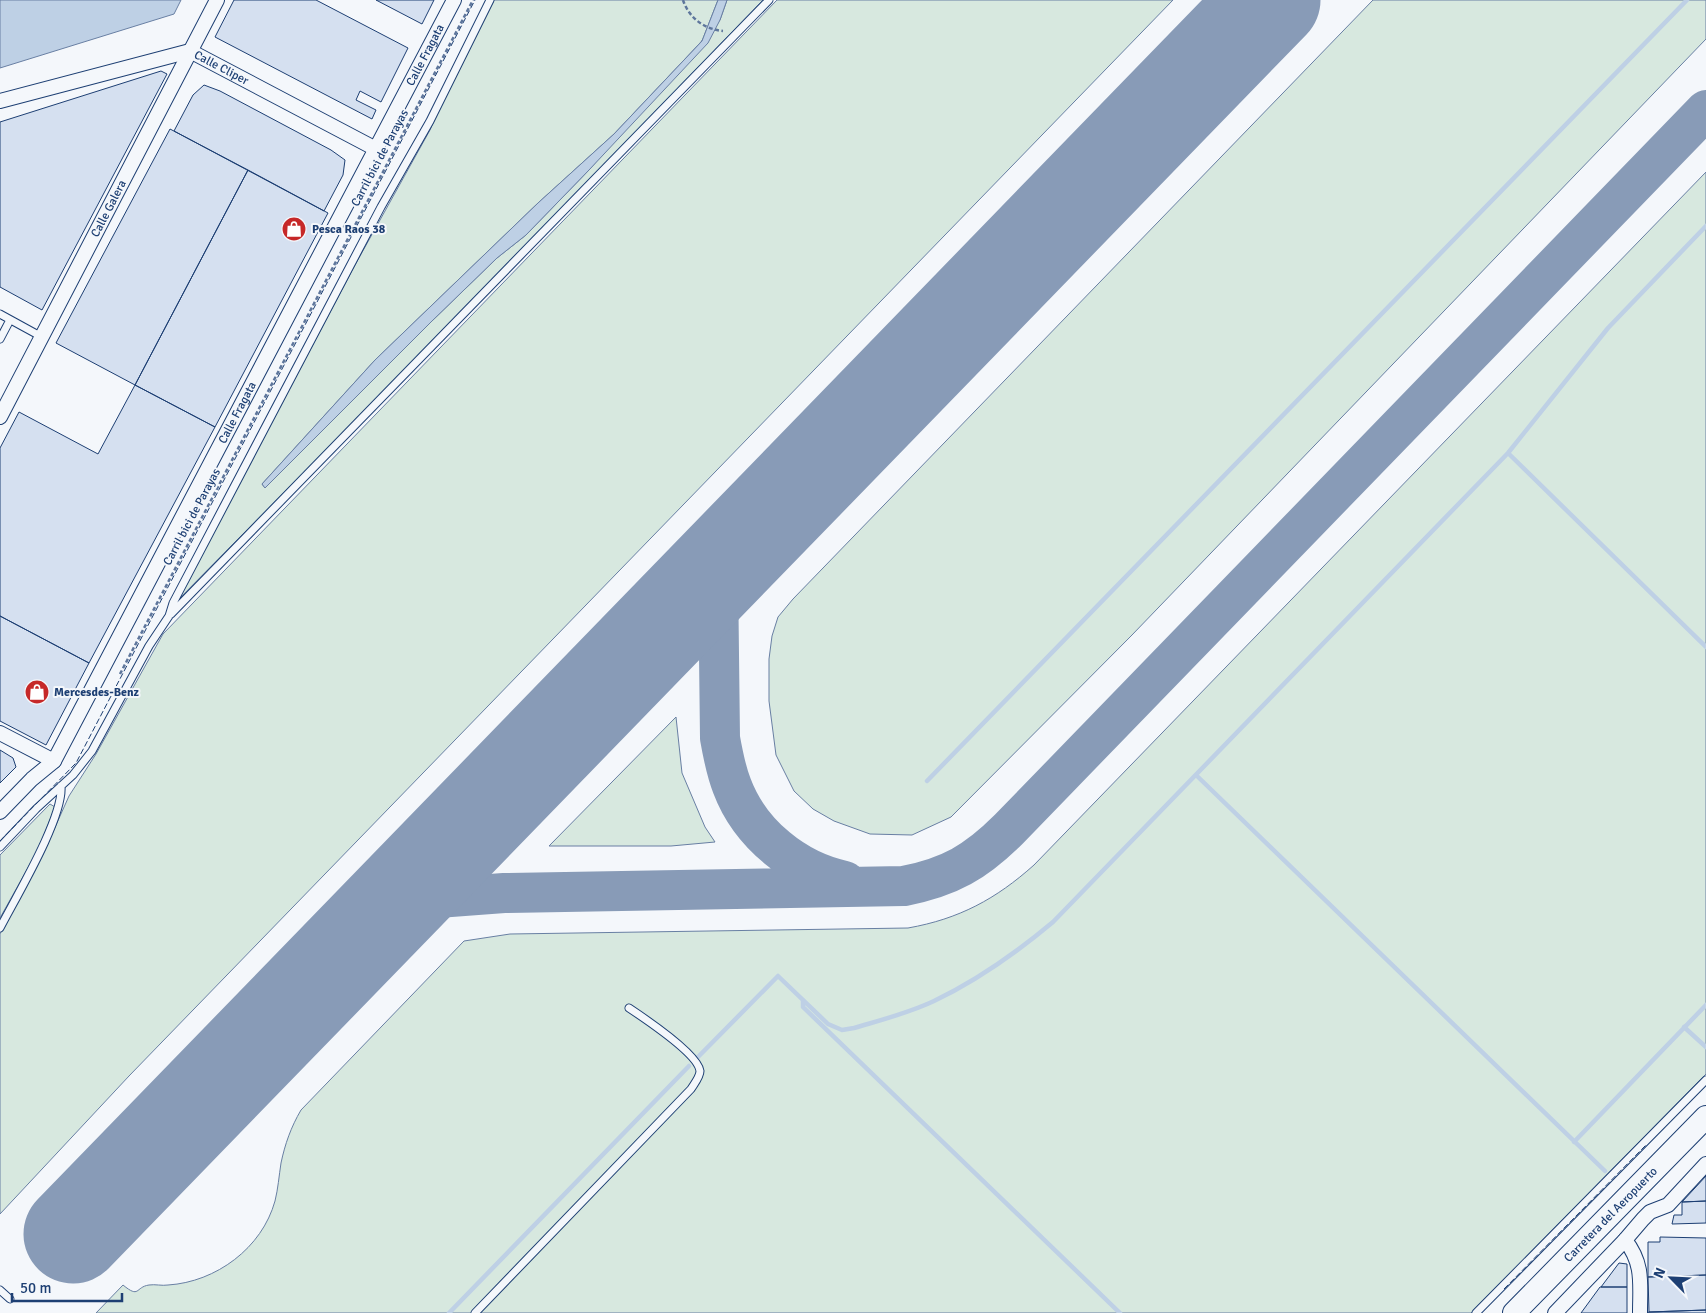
<svg xmlns="http://www.w3.org/2000/svg" width="1706" height="1313" font-family="Signika,sans-serif">
  <rect width="100%" height="100%" fill="#f4f7fb"/>
  <!-- green -->
  <path fill="#d7e8df" stroke="#687fa3" d="M 494,0 L 718,0 L 702,41 L 614,134 L 538,203 L 375,360 L 262,484 L 265,488 L 432,321 L 497,258 L 526,235 L 589,170 L 720,20 L 727,0 L 763,0 L 452,322 L 177,601 L 355,265 L 430,130 L 447,91 Z
    M 777,0 L 1173,0 L 129,1076 L 0,1214 L 0,934 L 43,854 L 69,796 L 96,754 L 163,634 Z
    M 1373,0 L 1706,0 L 1706,39 L 1132,635 L 951,817 L 912,835 L 870,834 L 834,821 L 813,809 L 794,791 L 776,755 L 769,701 L 769,659 L 772,636 L 778,617 L 793,599 Z
    M 1706,172 L 1706,1074 L 1471,1313 L 96,1313 L 123,1285 C 140,1299 135,1287 149,1285 C 155,1284 162,1286 168,1285 C 216,1282 262,1248 275,1201 C 278,1189 279,1176 281,1163 C 285,1144 291,1127 301,1110 L 464,941 L 510,934 L 908,928 C 959,919 996,899 1034,865 Z
    M 676,717 L 682,773 L 705,827 L 715,842 L 671,846 L 549,846 Z
    M 50,804 L 55,807 L 39,848 L 0,918 L 0,855 Z"/>
  <!-- water -->
  <path fill="#bed0e5" stroke="#687fa3" d="M 0,0 L 181,0 L 174,14 L 0,68 Z
    M 718,0 L 727,0 L 720,20 L 708,43 L 589,170 L 526,235 L 497,258 L 432,321 L 265,488 L 262,484 L 375,360 L 538,203 L 614,134 L 702,41 Z"/>
  <g fill="none" stroke-linecap="round" stroke-linejoin="round">
    <!-- stream -->
    <path stroke="#bed0e5" stroke-width="4.5" d="M 1508,453 L 1706,647
      M 1196,775 L 1605,1171
      M 927,781 L 1687,0
      M 803,1000 L 803,1007 L 1120,1313
      M 1684,1027 L 1706,1047
      M 697,1058 L 778,976 L 828,1024 L 842,1030 L 854,1028 C 881,1020 909,1013 934,1001 C 978,980 1016,953 1053,922 L 1508,453 L 1608,328 L 1706,226
      M 1574,1142 L 1706,1005
      M 449,1313 L 689,1066"/>
    <!-- taxiway -->
    <path stroke="#889bb7" stroke-width="40" d="M 718,571 L 720,738 C 723,755 726,771 732,786 C 750,834 796,871 845,881
      M 397,901 L 504,893 L 904,886 C 950,877 976,862 1009,829 L 1706,110"/>
    <!-- runway -->
    <path stroke="#889bb7" stroke-width="99" d="M 73,1234 L 1271,0"/>
  </g>
  <!-- building -->
  <path fill="#d5e0f0" stroke="#1d3f73" d="M 234,0 L 316,0 L 408,48 L 381,102 L 360,91 L 356,100 L 376,110 L 372,119 L 215,37 Z
    M 376,0 L 434,0 L 422,24 Z
    M 161,71 L 167,74 L 42,310 L 0,287 L 0,122 Z
    M 204,85 L 220,91 L 331,150 L 345,160 L 343,175 L 324,211 L 174,131 L 193,95 Z
    M 170,129 L 248,170 L 135,385 L 56,343 Z
    M 248,170 L 328,213 L 215,427 L 135,385 Z
    M 135,385 L 215,427 L 89,663 L 0,616 L 0,448 L 19,412 L 98,454 Z
    M 0,616 L 89,663 L 46,745 L 0,721 Z
    M 0,750 L 13,758 L 16,767 L 0,783 Z
    M 1706,1176 L 1706,1201 L 1682,1202 Z
    M 1706,1201 L 1706,1223 L 1672,1224 L 1674,1215 L 1682,1215 L 1682,1202 Z
    M 1660,1237 L 1706,1238 L 1706,1275 L 1648,1277 L 1648,1242 L 1660,1242 Z
    M 1619,1263 L 1627,1264 L 1627,1287 L 1601,1287 Z
    M 1706,1275 L 1706,1310 L 1649,1312 L 1648,1277 Z
    M 1600,1287 L 1627,1287 L 1627,1313 L 1581,1313 Z
    M 1706,1310 L 1706,1313 L 1647,1313 L 1649,1312 Z"/>
  <g fill="none" stroke-linecap="round" stroke-linejoin="round">
    <defs>
      <path id="service" d="M 0,314 L 42,337
        M 0,339 L 10,320
        M 171,614 L 769,0
        M 0,847 L 36,809 L 73,775 L 92,751 L 149,646 L 169,616 L 173,603 L 381,207 L 430,121 L 490,0
        M 0,928 C 16,897 64,817 61,786
        M 0,1290 L 10,1299
        M 475,1313 L 691,1089 C 694,1084 700,1077 700,1071 C 698,1054 644,1018 629,1008
        M 1476,1313 L 1706,1080"/>
      <g id="minor">
        <path id="s1" d="M 0,101 L 190,51 L 376,149"/>
        <path id="s2" d="M 0,417 L 217,0"/>
        <path d="M 0,733 L 54,761"/>
        <path id="s3" d="M 0,812 L 32,779 L 54,761 L 454,0"/>
        <path d="M 1625,1240 C 1644,1264 1640,1284 1640,1313"/>
        <path d="M 1555,1313 L 1625,1240 L 1643,1219 L 1650,1212 L 1668,1205 L 1706,1164"/>
      </g>
      <g id="trunk">
        <path id="s4" d="M 1514,1313 L 1706,1117"/>
      </g>
    </defs>
    <!-- service casing -->
    <use href="#service" stroke="#1d3f73" stroke-width="9"/>
    <!-- minor casing -->
    <use href="#minor" stroke="#1d3f73" stroke-width="16"/>
    <!-- trunk casing -->
    <use href="#trunk" stroke="#1d3f73" stroke-width="24"/>
    <!-- path -->
    <path stroke="#5e769c" stroke-width="2.5" stroke-dasharray="4 2.5" stroke-linecap="butt" d="M 683,0 C 689,18 704,29 723,31
      M 120,674 L 473,0"/>
    <!-- service -->
    <use href="#service" stroke="#f4f7fb" stroke-width="7"/>
    <!-- minor -->
    <use href="#minor" stroke="#f4f7fb" stroke-width="14"/>
    <!-- trunk -->
    <use href="#trunk" stroke="#f4f7fb" stroke-width="22"/>
    <!-- fence -->
    <path stroke="#1d3f73" stroke-width="1" stroke-dasharray="6 2.5" stroke-linecap="butt" d="M 0,841 L 76,763 L 475,0
      M 1504,1289 L 1646,1145"/>
  </g>
  <!-- icons -->
  <defs>
    <symbol id="shop-disc" viewBox="-11 -11 22 22"><circle r="9.5" fill="#c62828" stroke="#f4f7fb"/><path d="M-5-2.5h2.3a2.7 3.5 0 0 1 5.4 0H5L5.5 6h-11ZM-1.5-2.5h3a1.5 2.3 0 0 0-3 0Z" fill="#fff"/></symbol>
  </defs>
  <g fill-rule="evenodd">
    <use href="#shop-disc" x="280" y="215" width="28" height="28"/>
    <use href="#shop-disc" x="23" y="678" width="28" height="28"/>
  </g>
  <g text-anchor="middle" dominant-baseline="central" stroke-width="4" stroke-linejoin="round" paint-order="stroke">
    <!-- street labels -->
    <g font-size="12" fill="#1d3f73" stroke="#f4f7fb">
      <text stroke="none"><textPath href="#s3" startOffset="872">Calle Fragata</textPath></text>
      <text stroke="none"><textPath href="#s1" startOffset="232">Calle Cliper</textPath></text>
      <text transform="translate(380 158) rotate(-62)">Carril bici de Parayas</text>
      <text stroke="none"><textPath href="#s2" startOffset="235">Calle Galera</textPath></text>
      <text stroke="none"><textPath href="#s3" startOffset="468">Calle Fragata</textPath></text>
      <text transform="translate(192 517) rotate(-62)">Carril bici de Parayas</text>
      <text stroke="none"><textPath href="#s4" startOffset="138">Carretera del Aeropuerto</textPath></text>
    </g>
    <!-- poi labels -->
    <g font-size="12" font-weight="bold" fill="#1d3f73" stroke="#f4f7fb" text-anchor="start">
      <text x="312" y="229">Pesca Raos 38</text>
      <text x="54" y="692">Mercesdes-Benz</text>
    </g>
  </g>
  <!-- north arrow -->
  <g transform="translate(1671 1278) rotate(294)" stroke="#f4f7fb" stroke-width="4" paint-order="stroke">
  <path d="M0-4L9 19L0 12L-9 19Z" fill="#1d3f73"/>
  <text y="-8" font-size="14" font-weight="bold" text-anchor="middle" fill="#1d3f73">N</text>
  </g>
  <!-- scale -->
  <path d="M12 1293v8h110v-8" fill="none" stroke="#1d3f73" stroke-width="2.5"/>
  <text x="20" y="1293" font-size="15" fill="#1d3f73" stroke="#f4f7fb" stroke-width="4" paint-order="stroke">50 m</text>
</svg>
